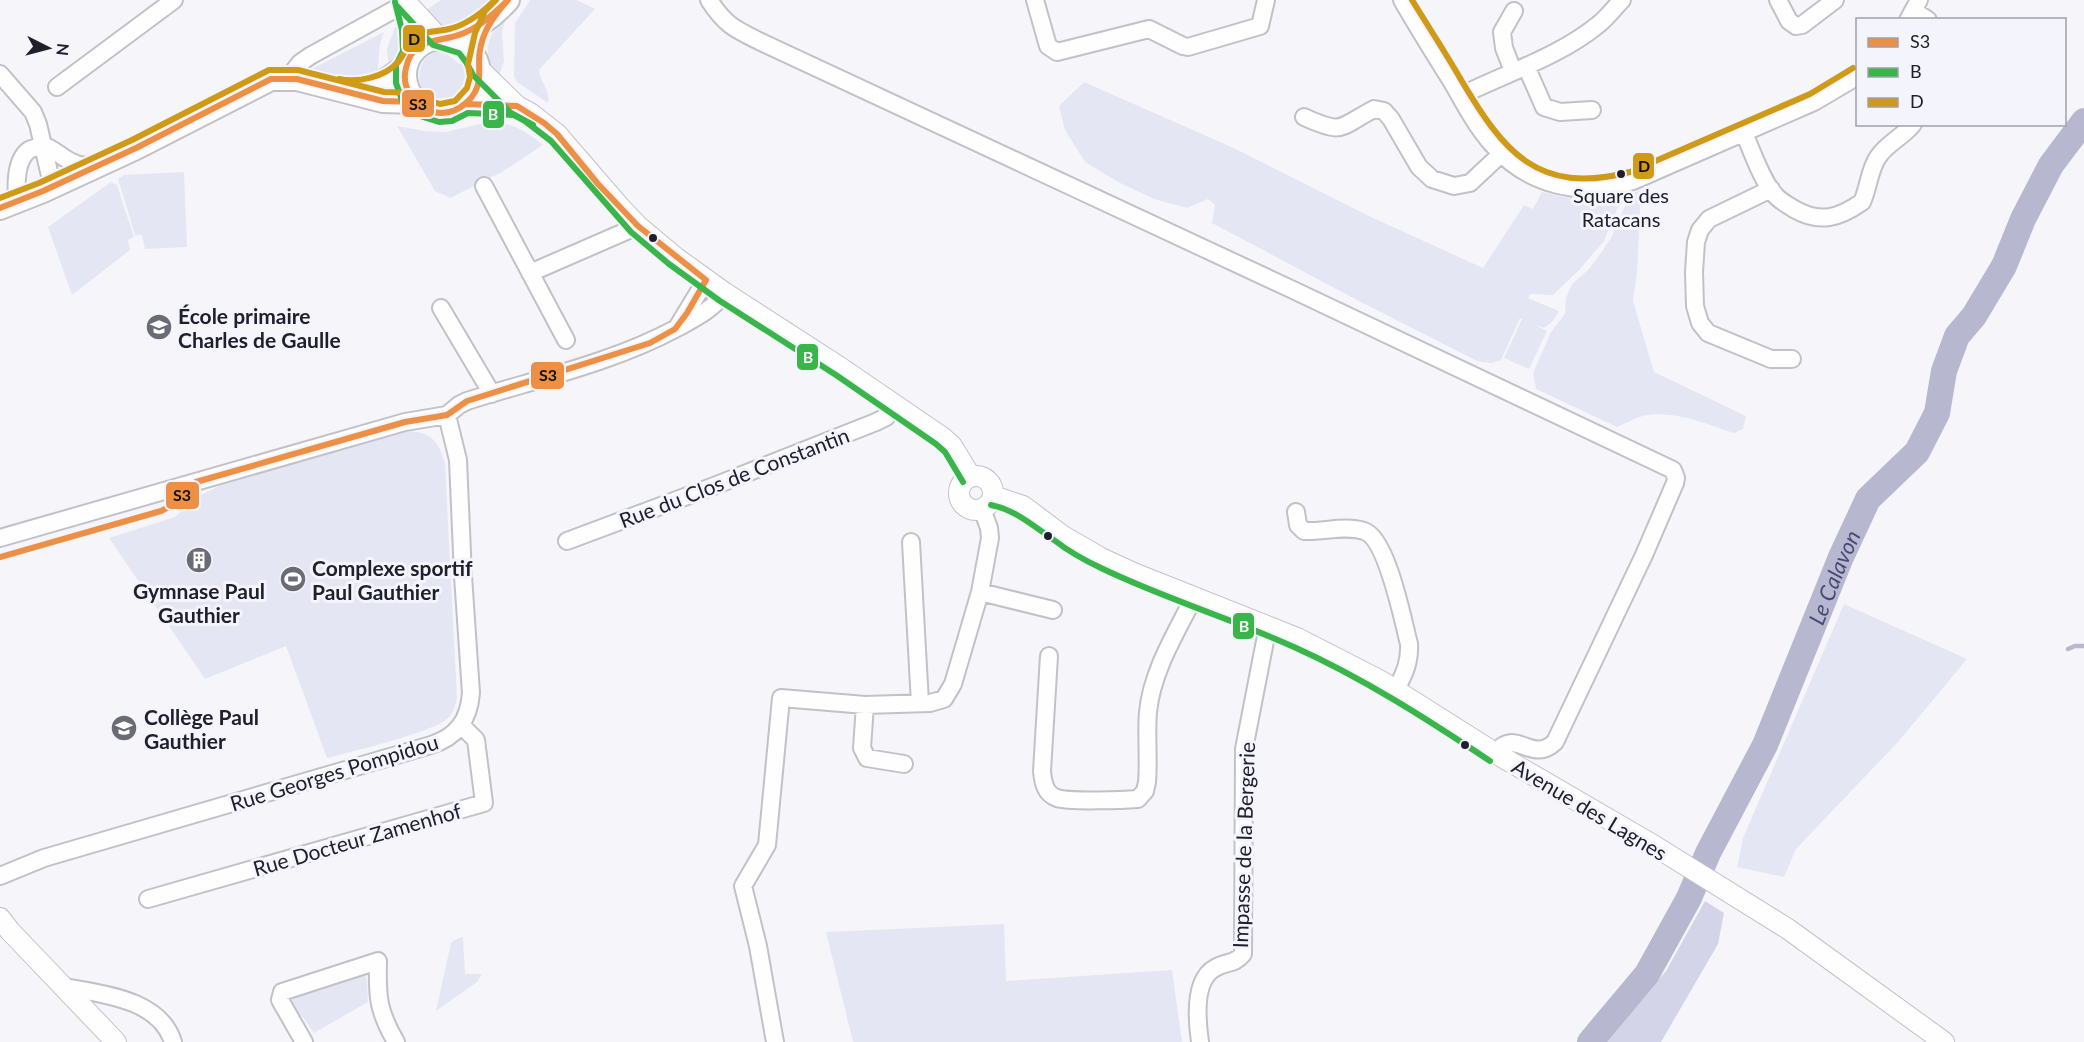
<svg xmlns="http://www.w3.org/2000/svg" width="2084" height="1042" font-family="Lato,sans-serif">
  <rect width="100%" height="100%" fill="#f6f6fa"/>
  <!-- green -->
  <path fill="#e4e6f3" d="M 441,0 L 493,0 L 482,15 L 452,27 L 443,27 L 435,23 L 423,12 Z
    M 530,0 L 577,0 L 595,9 L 539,70 C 540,83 551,91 548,103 L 517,82 L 514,76 L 515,23 Z
    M 507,14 L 502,32 L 504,61 L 499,76 C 478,54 489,33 507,14 Z
    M 402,23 L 403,48 L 389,70 L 387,49 L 395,27 Z
    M 384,32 L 380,44 L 377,79 L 345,81 L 310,70 Z
    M 438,51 L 444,51 L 459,64 L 464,64 C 481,109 411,109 420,70 C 422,60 429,54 438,51 Z
    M 1084,82 L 1236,149 L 1369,216 L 1483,268 L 1524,205 L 1533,209 L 1542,192 C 1575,200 1587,201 1622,197 L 1604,241 L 1580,269 L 1553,295 L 1531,294 L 1528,298 L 1559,311 L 1554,320 L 1544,328 L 1535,325 L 1547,331 L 1529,369 L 1504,358 L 1522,319 L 1520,318 L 1501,360 L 1491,363 L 1477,361 L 1357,300 L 1212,223 L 1215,205 L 1208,199 L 1187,208 L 1154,199 L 1120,183 L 1085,162 L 1065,130 L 1059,106 Z
    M 489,122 C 511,122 526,131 543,145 L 502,172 L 450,198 L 435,191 L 397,126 L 425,131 L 445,132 Z
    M 184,172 L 187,247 L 145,249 L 142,235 L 135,235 L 118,179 L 124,175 Z
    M 111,182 L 117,185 L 134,237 L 128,240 L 130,250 L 72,295 L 48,227 Z
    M 1641,190 L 1637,273 L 1633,301 L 1654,372 L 1746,416 L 1743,429 L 1734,433 C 1706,424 1673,409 1643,416 C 1634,418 1625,424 1617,427 L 1536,389 L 1533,373 L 1551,332 L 1565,314 L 1566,298 L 1572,284 L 1589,269 L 1603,250 L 1612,236 L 1630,194 Z
    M 407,431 C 432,432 438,441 445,463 L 457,697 C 455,705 455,712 448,718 C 435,732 350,752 327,758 L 286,646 L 205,679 L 109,538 L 175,517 L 199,496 L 225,483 Z
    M 1844,604 L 1967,659 L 1898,742 L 1796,849 L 1784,877 L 1737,867 L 1743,838 Z
    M 1004,924 L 1006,981 L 1172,970 L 1182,1042 L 853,1042 L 826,932 Z
    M 463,937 L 465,974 L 482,974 L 477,982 L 436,1011 L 451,943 L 454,940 Z
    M 360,974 L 365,975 L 367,980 L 368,1002 L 314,1033 L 303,1017 L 289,1012 L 287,1003 L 292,997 L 348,980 L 352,975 Z"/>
  <!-- forest -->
  <path fill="#d3d4e7" d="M 1705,901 L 1724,913 L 1718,944 L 1661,1042 L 1605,1042 L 1666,971 Z"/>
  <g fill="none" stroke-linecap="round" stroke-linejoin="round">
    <!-- stream -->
    <path stroke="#b7b8cf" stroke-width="4.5" d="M 2068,649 L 2075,646 L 2084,646"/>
    <!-- river -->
    <path stroke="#b7b8cf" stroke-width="26" id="s1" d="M 1590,1042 L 1647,974 L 1689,898 L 1708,853 L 1765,745 L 1841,557 L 1868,499 L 1917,452 L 1937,413 L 1944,371 L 1957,336 L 1974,316 L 2004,266 L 2023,219 L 2051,165 L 2084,121"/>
    <defs>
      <path id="minor" d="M 709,0 C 726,26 735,29 761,42 L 1291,289 L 1673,470 L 1676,478 L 1675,483 L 1644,555 L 1555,742 C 1531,765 1516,726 1495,753
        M 1035,0 L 1048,46 L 1057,52 L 1149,29 L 1183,46 L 1188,47 L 1260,26 L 1266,0
        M 1402,0 C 1418,28 1435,55 1452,82 C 1464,103 1476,126 1492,144 C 1528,186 1581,198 1633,181 L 1814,102 L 1858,76
        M 1778,0 L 1789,21 L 1796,26 L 1802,25 L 1835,0
        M 1914,11 L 1928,20
        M 1908,20 L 1919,0
        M 1526,66 L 1544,107 L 1560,112 L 1592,110
        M 1513,71 L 1504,48 L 1502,32 L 1514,11
        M 0,74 L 33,112 L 38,124 L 50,176 L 50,181 L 43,191
        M 288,78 L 300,63 L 310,56 L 406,3
        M 57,87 L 174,0
        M 1460,96 C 1506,73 1559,57 1599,24 C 1608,17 1614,8 1622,0
        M 1304,117 C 1344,135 1338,128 1374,109 L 1384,111 L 1391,119 L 1419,167 L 1432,179 L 1454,186 L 1470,183 L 1501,154
        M 1744,133 C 1752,151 1762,181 1775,195 C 1780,201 1788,205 1794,209 C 1820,224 1839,218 1862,202 C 1869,187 1869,170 1878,157 C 1887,143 1903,137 1913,124
        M 484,186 L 566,340
        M 1771,189 L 1709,219 L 1700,230 L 1696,242 L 1694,272 L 1695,306 L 1700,323 L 1708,333 L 1771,359 L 1792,359
        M 17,201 C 16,186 15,160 29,150 C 33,148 38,147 43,145 C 59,151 65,163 85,166
        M 530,273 L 638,226
        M 441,308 L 492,394
        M 678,326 L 706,280
        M 1296,512 L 1298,525 L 1304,531 C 1323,532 1346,525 1364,531 C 1387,538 1403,621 1409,644 C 1410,663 1404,674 1396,690
        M 0,538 L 405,422 L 447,415 L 459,405 L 467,401 C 537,379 612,363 677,328 C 695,318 712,310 725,293
        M 567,541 L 714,486 L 876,422 L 886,417 L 896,406
        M 911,542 L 920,703
        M 980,592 L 1053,610
        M 1049,656 L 1042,771 C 1043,782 1045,794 1057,798 C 1068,802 1125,800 1138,799 L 1145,791 L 1147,782 C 1149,759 1146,736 1148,712 C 1152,671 1176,633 1194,597
        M 865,705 L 862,748 L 867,758 L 904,764
        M 0,876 L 44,858 L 431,745 C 457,737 469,720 471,693 L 463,576 L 458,460 L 447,415
        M 148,899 L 484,803 L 476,740 L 461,725
        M 65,987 C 102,994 160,999 173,1042
        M 304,1042 L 280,1000 L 282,992 L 378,961 C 377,997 378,1011 396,1042
        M 775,1042 L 758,946 L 743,886 L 767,845 L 781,698 L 865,705 L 930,703 L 944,699 L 953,684 L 980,592 L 990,538 L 989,528 L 982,509
        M 1200,1042 C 1197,1021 1193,980 1215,968 C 1226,961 1234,965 1243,954 L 1244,749 L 1265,641 L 1269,627"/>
      <path id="tertiary" d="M 404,0 L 439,38
        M 407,6 L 411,29 L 412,53
        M 479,69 L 517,106 L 530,113 L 557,134 L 620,207 L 638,226 L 675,257 L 725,293 L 841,368 L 942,437 L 952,446 L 971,477
        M 466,104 L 517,106
        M959 493a17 17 0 1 1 34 0a17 17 0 1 1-34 0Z
        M 993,496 L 1023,506 L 1063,536 L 1101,558 L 1136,574 L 1297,638 L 1381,681 L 1495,753 L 1653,845 L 1788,929 L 1944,1042
        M 0,918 L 10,931 L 116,1042"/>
      <path id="secondary" d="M405 75a37 37 0 1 1 74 0a37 37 0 1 1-74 0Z
        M 449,39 C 473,30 491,19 508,0
        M 350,90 L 376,87 L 405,67
        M 0,208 L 43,191 L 136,148 L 271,79 L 297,79 L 383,101 L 415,102"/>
    </defs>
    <!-- minor casing -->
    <use href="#minor" stroke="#c1c1ca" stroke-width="20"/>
    <!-- tertiary casing -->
    <use href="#tertiary" stroke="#c1c1ca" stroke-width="22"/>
    <!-- secondary casing -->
    <use href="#secondary" stroke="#c1c1ca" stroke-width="26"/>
    <!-- minor -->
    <use href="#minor" stroke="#fefefe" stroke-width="16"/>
    <!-- tertiary -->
    <use href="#tertiary" stroke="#fefefe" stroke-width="20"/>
    <!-- secondary -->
    <use href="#secondary" stroke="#fefefe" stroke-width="22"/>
    <defs>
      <path id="bus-1" d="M 508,0 C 498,11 488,23 483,38 C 477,56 480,63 479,79 C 477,98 459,113 441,113 C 430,113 420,107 413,99 C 406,90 403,79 406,68 C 413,35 439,44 464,33 C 481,26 495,13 508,0 Z
        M 466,104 L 517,106 L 544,123 L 557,134 L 598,184 L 638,226 L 706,280
        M 0,208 L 43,191 L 136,148 L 271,79 L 297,79 L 383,101 L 415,102
        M 0,557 L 161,511 L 173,505 L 196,482 L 405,422 L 447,415 L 467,401 L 650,343 L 675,329 L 687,313 L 706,280"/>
      <path id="bus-2" d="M 395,2 L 402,30 L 403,51 L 396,65 L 396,83 L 402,100 L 410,109 L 420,116 L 439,122 L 452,121 L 468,113 L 514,115 L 525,121 L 551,141 L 631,232 L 669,264 L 720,301 L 836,375 L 936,444 L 945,452 L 963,482
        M 397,6 L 433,45 L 459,53 L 466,62 L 473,75 L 511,113 L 533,125
        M 991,505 C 1016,510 1033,526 1054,540 C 1068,551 1084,560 1101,568 C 1163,598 1230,618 1294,647 C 1363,678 1427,719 1490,761"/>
      <path id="bus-3" d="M 1412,0 C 1428,26 1445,52 1460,78 C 1503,151 1537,196 1630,172 L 1810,94 L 1853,68
        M 339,79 C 358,83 385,77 398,62 C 406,53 406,43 418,36 C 428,30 438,32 449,29 C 467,25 482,13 495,0
        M 0,198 L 39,183 L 132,140 L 269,70 L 298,70 L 384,92 L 417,93 L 427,100 L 440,104 L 455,101 L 467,88 L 470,77 L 468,64 L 475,33 L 485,11 L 496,0"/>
    </defs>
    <!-- bus-1 casing -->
    <use href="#bus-1" stroke="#f4f5fc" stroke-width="10"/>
    <!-- bus-2 casing -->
    <use href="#bus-2" stroke="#f4f5fc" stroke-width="10"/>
    <!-- bus-3 casing -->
    <use href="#bus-3" stroke="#f4f5fc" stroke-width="10"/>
    <!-- bus-1 -->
    <use href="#bus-1" stroke="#ec9045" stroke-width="6"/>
    <!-- bus-2 -->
    <use href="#bus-2" stroke="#3ab54a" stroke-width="6"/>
    <!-- bus-3 -->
    <use href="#bus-3" stroke="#d09a19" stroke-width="6"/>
  </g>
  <!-- icons -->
  <defs>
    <symbol id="school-disc" viewBox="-11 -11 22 22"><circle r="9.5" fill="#6b6b75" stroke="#f4f5fc"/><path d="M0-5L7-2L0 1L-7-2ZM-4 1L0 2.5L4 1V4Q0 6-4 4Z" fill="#fff"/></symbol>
    <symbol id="building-disc" viewBox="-11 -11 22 22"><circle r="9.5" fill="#6b6b75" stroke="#f4f5fc"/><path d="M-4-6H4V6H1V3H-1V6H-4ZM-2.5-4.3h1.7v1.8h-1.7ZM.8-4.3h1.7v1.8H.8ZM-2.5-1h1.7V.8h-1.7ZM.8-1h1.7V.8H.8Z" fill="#fff"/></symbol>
    <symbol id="stadium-disc" viewBox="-11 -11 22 22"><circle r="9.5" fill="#6b6b75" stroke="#f4f5fc"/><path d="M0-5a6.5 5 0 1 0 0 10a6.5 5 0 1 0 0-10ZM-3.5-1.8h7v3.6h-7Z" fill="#fff"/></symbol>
  </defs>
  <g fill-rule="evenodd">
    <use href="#school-disc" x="144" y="312" width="30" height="30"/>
    <use href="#building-disc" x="184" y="545" width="30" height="30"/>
    <use href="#stadium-disc" x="278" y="564" width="30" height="30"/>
    <use href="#school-disc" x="109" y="713" width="30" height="30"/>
  </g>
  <!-- markers -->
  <g fill="#20202d" stroke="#f4f5fc" stroke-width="2">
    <circle cx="1621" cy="174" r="5"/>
    <circle cx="653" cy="238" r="5"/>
    <circle cx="1048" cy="536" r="5"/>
    <circle cx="1465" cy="745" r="5"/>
  </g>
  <g text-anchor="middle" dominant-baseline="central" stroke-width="6" stroke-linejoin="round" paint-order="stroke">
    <!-- bus labels -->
    <g font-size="20" fill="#20202d" stroke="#f4f5fc">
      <text x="1621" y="195">Square des<tspan x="1621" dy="24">Ratacans</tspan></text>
    </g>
    <!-- poi labels -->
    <g font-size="21" font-weight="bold" fill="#20202d" stroke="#f4f5fc" text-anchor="start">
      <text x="178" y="315">École primaire<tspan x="178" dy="24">Charles de Gaulle</tspan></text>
      <text x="312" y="567">Complexe sportif<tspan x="312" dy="24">Paul Gauthier</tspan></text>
      <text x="199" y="590" text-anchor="middle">Gymnase Paul<tspan x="199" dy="24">Gauthier</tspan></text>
      <text x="144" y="716">Collège Paul<tspan x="144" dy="24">Gauthier</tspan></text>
    </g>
    <!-- street labels -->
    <g font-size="21" fill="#20202d" stroke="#f4f5fc">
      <text transform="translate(734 477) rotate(-21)">Rue du Clos de Constantin</text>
      <text transform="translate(334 772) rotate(-17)">Rue Georges Pompidou</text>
      <text transform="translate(1590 809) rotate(31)">Avenue des Lagnes</text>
      <text transform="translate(357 839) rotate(-16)">Rue Docteur Zamenhof</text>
      <text transform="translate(1243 845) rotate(-88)">Impasse de la Bergerie</text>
    </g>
    <!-- water labels -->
    <g font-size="22" font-style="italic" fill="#484876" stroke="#f4f5fc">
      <text stroke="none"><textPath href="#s1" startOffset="528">Le Calavon</textPath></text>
    </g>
  </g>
  <g stroke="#f4f5fc" stroke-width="2">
    <rect x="402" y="24" width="24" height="29" rx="6" fill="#d09a19"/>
    <rect x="401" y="89" width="34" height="29" rx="6" fill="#ec9045"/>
    <rect x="482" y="100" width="23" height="29" rx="6" fill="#3ab54a"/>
    <rect x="1632" y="152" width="23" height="28" rx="6" fill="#d09a19"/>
    <rect x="796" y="343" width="23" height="28" rx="6" fill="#3ab54a"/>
    <rect x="530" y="361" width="35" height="29" rx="6" fill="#ec9045"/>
    <rect x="165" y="481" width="35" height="29" rx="6" fill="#ec9045"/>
    <rect x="1232" y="612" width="23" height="28" rx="6" fill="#3ab54a"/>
  </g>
  <g font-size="16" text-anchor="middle" font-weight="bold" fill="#fff">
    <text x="493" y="120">B</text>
    <text x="808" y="363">B</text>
    <text x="1244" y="632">B</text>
  </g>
  <g font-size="16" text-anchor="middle" font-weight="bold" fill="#111">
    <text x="414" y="45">D</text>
    <text x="418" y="110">S3</text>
    <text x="1644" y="172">D</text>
    <text x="548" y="381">S3</text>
    <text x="182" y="501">S3</text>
  </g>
  <!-- legend -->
  <rect x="1856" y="18" width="210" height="108" fill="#f4f5fc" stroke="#9fa0a9" stroke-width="1.5"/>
  <rect x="1868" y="38" width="30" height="9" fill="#ec9045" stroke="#9fa0a9" stroke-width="1.5"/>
  <text x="1910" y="48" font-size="18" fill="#20202d">S3</text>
  <rect x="1868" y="68" width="30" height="9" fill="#3ab54a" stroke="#9fa0a9" stroke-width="1.5"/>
  <text x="1910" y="78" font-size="18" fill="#20202d">B</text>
  <rect x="1868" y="98" width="30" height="9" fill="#d09a19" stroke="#9fa0a9" stroke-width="1.5"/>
  <text x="1910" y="108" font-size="18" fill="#20202d">D</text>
  <!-- north arrow -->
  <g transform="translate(48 48) rotate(96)" stroke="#f4f5fc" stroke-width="4.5" paint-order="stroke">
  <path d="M0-4.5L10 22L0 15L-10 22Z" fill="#20202d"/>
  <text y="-9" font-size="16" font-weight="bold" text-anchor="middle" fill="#20202d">N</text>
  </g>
</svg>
